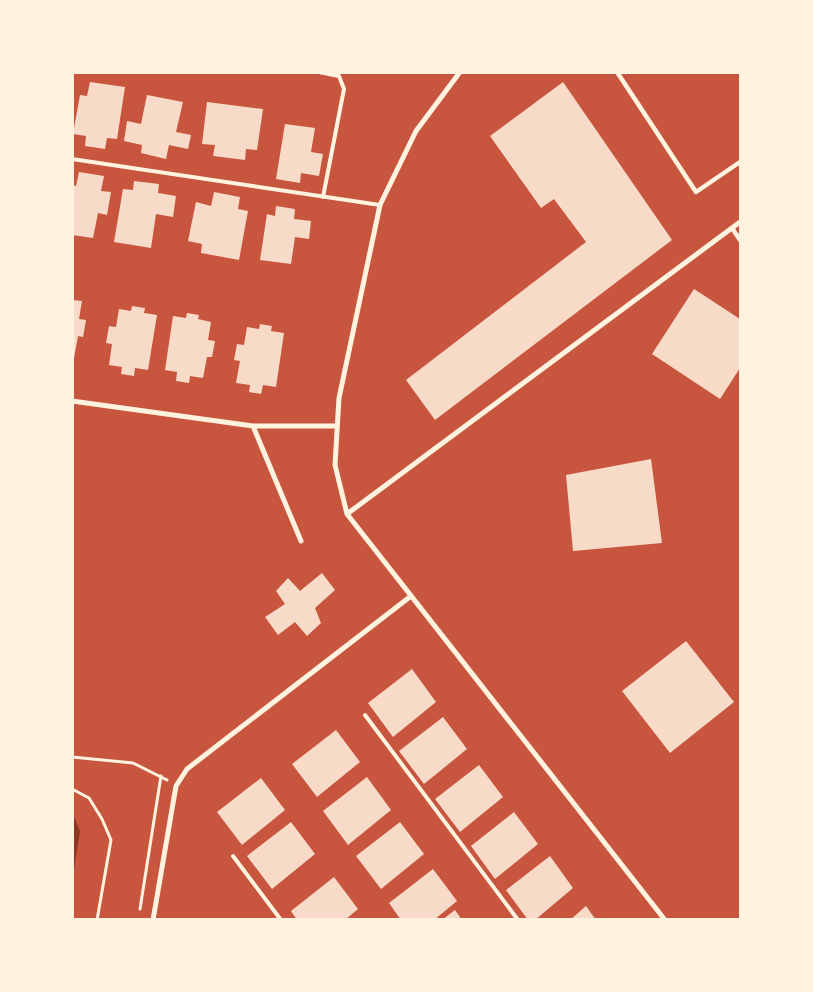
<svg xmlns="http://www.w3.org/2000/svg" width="813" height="992" font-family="'Titillium Web',sans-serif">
  <rect width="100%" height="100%" fill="#c8553d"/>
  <!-- water -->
  <path fill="#8f3625" d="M 73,814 L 80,831 L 73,876 L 72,814 Z"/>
  <!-- building -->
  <path fill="#f7dbc8" d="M 90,82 L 125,87 L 117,139 L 107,138 L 105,149 L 85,146 L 86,136 L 73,134 L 80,95 L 87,96 Z
    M 563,82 L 672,240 L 435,420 L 406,380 L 586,242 L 554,199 L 541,208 L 490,136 Z
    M 147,95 L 183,102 L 176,132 L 191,135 L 188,149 L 169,145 L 166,159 L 141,153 L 142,145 L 124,141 L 127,121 L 141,124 Z
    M 207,102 L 263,109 L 257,150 L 246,149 L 245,160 L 213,156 L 215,145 L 202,144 Z
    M 285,124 L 315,128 L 311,152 L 323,154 L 319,176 L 301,173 L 300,183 L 276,179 Z
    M 79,172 L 104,176 L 101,191 L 111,192 L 107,215 L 98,213 L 93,238 L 72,235 L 72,185 L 76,186 Z
    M 134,181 L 159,184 L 158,193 L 176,196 L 173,217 L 156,214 L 151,248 L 114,242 L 123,189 L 133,190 Z
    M 214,192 L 240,197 L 238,209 L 248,211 L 239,260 L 201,253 L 202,244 L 188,241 L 196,202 L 211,206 Z
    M 276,206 L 295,209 L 294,219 L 311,221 L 309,239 L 295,237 L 291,264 L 260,260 L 267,214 L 275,216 Z
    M 694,289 L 740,319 L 740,368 L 720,399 L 652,354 Z
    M 72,300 L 82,301 L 79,319 L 86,320 L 83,337 L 78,336 L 74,358 L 72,357 Z
    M 132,306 L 145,308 L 144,313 L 157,315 L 148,370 L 135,368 L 134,376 L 121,374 L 122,367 L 109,365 L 112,344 L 106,343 L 109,326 L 116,327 L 119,309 L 131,311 Z
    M 187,313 L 199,315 L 198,319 L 211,322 L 208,340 L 215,341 L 212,357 L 207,357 L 203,378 L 190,376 L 189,383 L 176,381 L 177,372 L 165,370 L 173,316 L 186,318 Z
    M 260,324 L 272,326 L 271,331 L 284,333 L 276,387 L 263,385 L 261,394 L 249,392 L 250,385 L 236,383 L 240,361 L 234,360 L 237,344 L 244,345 L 247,327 L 259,329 Z
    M 651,459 L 662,543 L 573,551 L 566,475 Z
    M 322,573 L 335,590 L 315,608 L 321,623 L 307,636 L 295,622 L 278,635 L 265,617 L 285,604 L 276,591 L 288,578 L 300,591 Z
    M 686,641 L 734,702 L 670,753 L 622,691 Z
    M 412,669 L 436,702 L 393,737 L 368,703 Z
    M 443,717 L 467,749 L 424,784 L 399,751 Z
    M 336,730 L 360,762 L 317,797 L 292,764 Z
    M 479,765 L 503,797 L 460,832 L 435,799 Z
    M 367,777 L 391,810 L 348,845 L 323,811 Z
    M 261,778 L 285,810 L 242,845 L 217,812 Z
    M 514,812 L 538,844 L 495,879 L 471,846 Z
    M 291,822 L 315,854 L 272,889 L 247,856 Z
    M 400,822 L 424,854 L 381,889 L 356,856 Z
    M 550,856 L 573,888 L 535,920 L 528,920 L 506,890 Z
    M 433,869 L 457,901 L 434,920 L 401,920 L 389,903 Z
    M 334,877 L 358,909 L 345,920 L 297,920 L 291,911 Z
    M 586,906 L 596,920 L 570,920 Z
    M 455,910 L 462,920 L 442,920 Z"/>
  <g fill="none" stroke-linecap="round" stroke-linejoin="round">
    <!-- path -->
    <path stroke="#fff3e0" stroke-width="3" d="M 72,757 L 133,763 L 167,780
      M 72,789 L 89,798 L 102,819 L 111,840 L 97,920
      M 140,909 L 161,776"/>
    <!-- service -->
    <path stroke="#fff3e0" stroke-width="4" d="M 319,72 L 339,76 L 344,89 L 323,197
      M 72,159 L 380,205
      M 365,715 L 518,920
      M 233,856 L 281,920"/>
    <!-- pedestrian -->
    <path stroke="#fff3e0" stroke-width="4.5" d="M 617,72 L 696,192 L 740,162
      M 732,228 L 740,240"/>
    <!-- minor -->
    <path stroke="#fff3e0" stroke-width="5" d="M 460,72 L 416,131 L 380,205 L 339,398 L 335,465 L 347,514 L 665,920
      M 72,401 L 253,426 L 337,426
      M 253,426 L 301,541
      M 347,514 L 740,222
      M 153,920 L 176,786 L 187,769 L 411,596"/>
  </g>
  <!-- border -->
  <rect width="813" height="992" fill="none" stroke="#fff3e0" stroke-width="148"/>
</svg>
